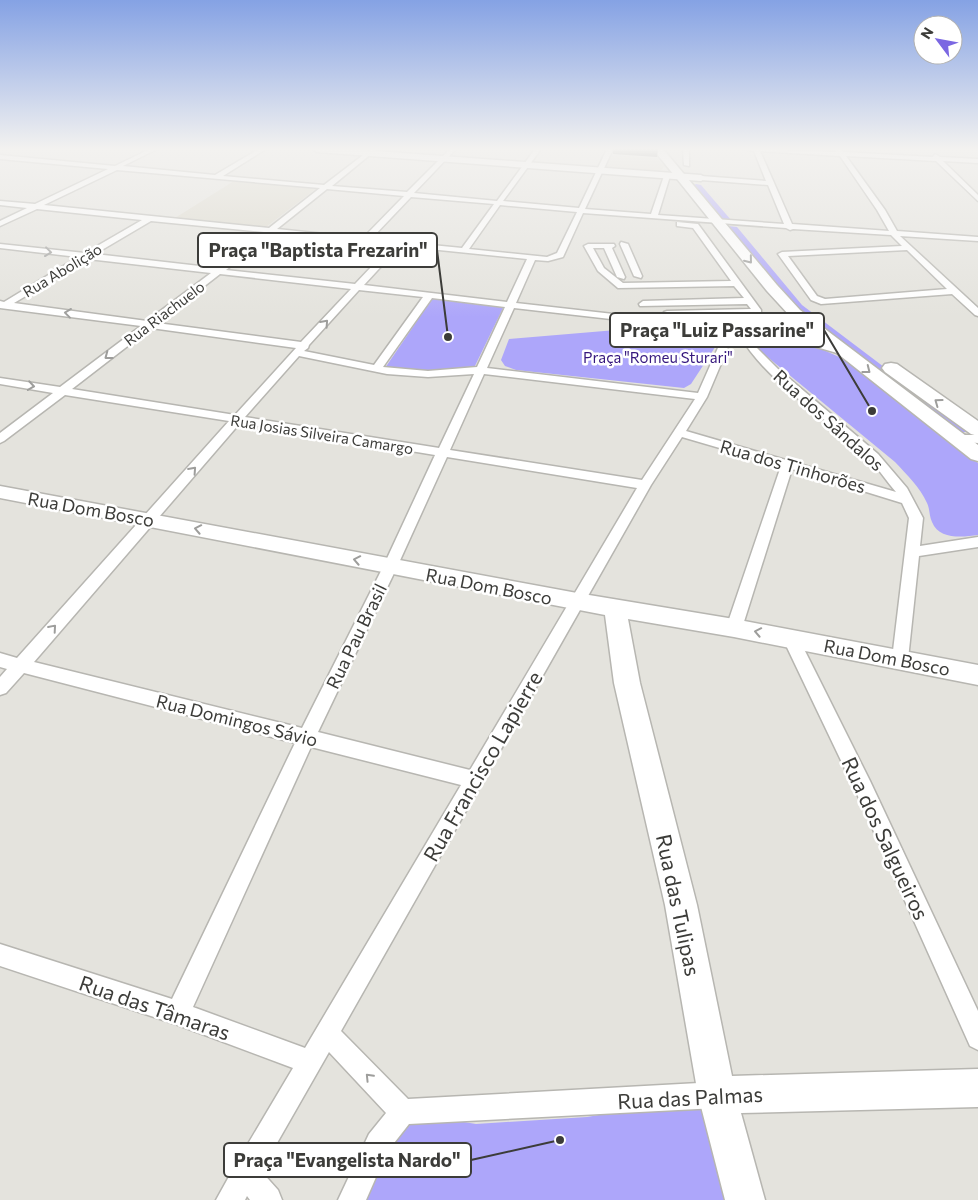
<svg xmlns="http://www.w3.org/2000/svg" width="978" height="1200" font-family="Commissioner,sans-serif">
  <rect width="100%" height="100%" fill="#e4e3dd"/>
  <!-- built -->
  <path fill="#dbd8cb" d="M 609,155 L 657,158 L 665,166 L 661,170 L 653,173 L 600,170 Z
    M 234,181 L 317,188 L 266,227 L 175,218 Z"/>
  <!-- green -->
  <path fill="#ada6fa" d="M 696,184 L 701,185 L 731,220 L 722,219 L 694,185 Z
    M 728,226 L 737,227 L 802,305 L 970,432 L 962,432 L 855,354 L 795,307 Z
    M 432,299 L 504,306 L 474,368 L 429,372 L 385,368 Z
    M 652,327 L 723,335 L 691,384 L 684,388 L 516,370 L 505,366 L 501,360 L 509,339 Z
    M 772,338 L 819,348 L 846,360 L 978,463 L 978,535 C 963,537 939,540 932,522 C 929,516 930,509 927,503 C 920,487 907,475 895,462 L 759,350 L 758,344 Z
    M 717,1095 L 743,1200 L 363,1200 L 385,1156 L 403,1112 L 476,1124 L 587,1117 Z"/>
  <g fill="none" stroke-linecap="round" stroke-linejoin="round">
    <defs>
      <path id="minor" d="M 150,149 L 157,149 L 123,166 L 215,175 L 259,149 L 266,149 L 223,176 L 324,185 L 371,149 L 377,149 L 332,186 L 407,192 L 450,149 L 456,149 L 414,193 L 497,201 L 535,149 L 541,149 L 503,201 L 579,208 L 607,149 L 613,149 L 585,209 L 651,214 L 664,176 L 667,174 L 670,176 L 658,215 L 784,224 L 768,185 L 701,180 L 698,178 L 701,176 L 766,181 L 754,151 L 744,149 L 837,152 L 835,149 L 841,149 L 843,152 L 933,157 L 935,154 L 940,157 L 978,159 L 978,163 L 943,161 L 978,195 L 978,201 L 936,161 L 846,156 L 885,210 L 897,231 L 978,237 L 978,241 L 900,236 L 978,308 L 978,316 L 975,315 L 952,294 L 821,304 L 811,300 L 778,254 L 782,252 L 902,246 L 891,235 L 793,229 L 790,230 L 786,228 L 583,213 L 563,257 L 548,261 L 535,260 L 516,303 L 773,332 L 808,338 L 848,350 L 848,354 L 844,355 L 806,344 L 750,335 L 757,348 L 778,369 L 878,454 L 907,488 L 923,518 L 920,546 L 978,537 L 978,547 L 919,556 L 908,659 L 906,664 L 900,666 L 894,664 L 892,659 L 909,518 L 902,503 L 792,469 L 742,628 L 740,632 L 734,634 L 728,632 L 726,628 L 781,466 L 682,437 L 651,485 L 341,1031 L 408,1099 L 717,1082 L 726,1086 L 730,1095 L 726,1104 L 717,1108 L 409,1124 L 387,1152 L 366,1200 L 338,1200 L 369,1134 L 386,1113 L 329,1052 L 261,1171 L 278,1190 L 282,1200 L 250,1200 L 247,1196 L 245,1200 L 216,1200 L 236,1164 L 293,1068 L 178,1025 L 0,966 L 0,944 L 172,999 L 295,743 L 24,673 L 6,693 L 0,695 L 0,677 L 7,669 L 0,667 L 0,653 L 17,658 L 229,421 L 65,395 L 4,441 L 0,443 L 0,433 L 53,393 L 0,384 L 0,378 L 60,387 L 141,326 L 0,308 L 0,301 L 4,302 L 78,257 L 0,248 L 0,244 L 85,253 L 142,220 L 37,209 L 0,226 L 0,221 L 27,208 L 0,205 L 0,201 L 35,204 L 108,169 L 0,159 L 0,155 L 115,166 ZM 760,151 L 840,156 L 877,210 L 889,231 L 792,224 ZM 117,170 L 320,188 L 269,228 L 44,205 ZM 327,189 L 404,196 L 363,238 L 277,229 ZM 411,197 L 494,204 L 462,248 L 371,239 ZM 500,205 L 577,212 L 557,253 L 547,257 L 469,249 ZM 151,221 L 264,232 L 217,268 L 95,254 ZM 272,233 L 392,245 L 355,284 L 226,270 ZM 400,246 L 527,259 L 507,302 L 364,285 ZM 907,250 L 947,289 L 825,299 L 817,296 L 788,256 ZM 88,259 L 211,273 L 147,321 L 14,303 ZM 220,274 L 351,289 L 301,342 L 157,323 ZM 359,290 L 423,297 L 374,365 L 304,351 L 308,348 L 309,345 ZM 432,298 L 505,307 L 477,367 L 428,371 L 383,367 ZM 514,308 L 725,332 L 698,393 L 487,368 ZM 151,328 L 296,348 L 235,415 L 72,389 ZM 734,333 L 739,334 C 767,384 829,418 869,459 C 879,469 887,482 896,492 L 686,431 L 707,397 ZM 299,356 L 387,374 L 428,377 L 474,374 L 439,448 L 245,417 ZM 484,374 L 695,399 L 642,480 L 450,450 ZM 240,423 L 435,455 L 383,567 L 302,728 L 34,662 ZM 447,457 L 637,488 L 470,770 L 318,732 L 397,567 ZM 311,747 L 461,785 L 305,1048 L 193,1007 Z
        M 683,149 L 689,149 L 689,166 L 684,165 Z
        M 677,222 L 698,224 L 761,310 L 761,314 L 664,316 L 664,312 L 667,311 L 751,309 L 747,304 L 640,306 L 639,304 L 643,301 L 744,298 L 734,286 L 618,288 L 598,271 L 584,246 L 588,244 L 614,244 L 615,246 L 612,248 L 625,277 L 624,279 L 617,277 L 604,248 L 593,248 L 604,268 L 623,283 L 731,281 L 693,228 L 677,226 Z
        M 621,242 L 628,244 L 642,276 L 641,278 L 634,276 L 620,244 Z
        M 957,435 L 978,435 L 978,443 L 953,441 L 951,439 L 953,437 Z
        M 791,633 L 797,635 L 870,781 L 978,1011 L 978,1050 L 970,1046 L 857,794 L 783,639 L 785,635 Z"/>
      <path id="secondary" d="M 313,149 L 349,149 L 701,175 L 706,178 L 701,181 L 317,152 Z
        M 0,486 L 577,593 L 734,619 L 978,665 L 978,685 L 734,637 L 628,619 L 640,683 L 697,905 L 732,1076 L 978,1069 L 978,1107 L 741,1113 L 765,1200 L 725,1200 L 698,1095 L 665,905 L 614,683 L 605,615 L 0,498 Z"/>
      <path id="primary" d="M 653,149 L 663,149 L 777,285 L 800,310 L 978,445 L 978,461 L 971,459 L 790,316 L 767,291 Z
        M 891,363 L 897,364 L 978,421 L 978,436 L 971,434 L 885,372 L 882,368 L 885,364 Z"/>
    </defs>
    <!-- minor casing -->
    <use href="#minor" stroke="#b7b6b1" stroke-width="3"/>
    <!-- secondary casing -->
    <use href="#secondary" stroke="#b7b6b1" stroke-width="3"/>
    <!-- primary casing -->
    <use href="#primary" stroke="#b7b6b1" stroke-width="3"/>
    <!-- minor -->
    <use href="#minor" fill="#fff" fill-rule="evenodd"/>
    <!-- secondary -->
    <use href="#secondary" fill="#fff" fill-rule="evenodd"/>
    <!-- primary -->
    <use href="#primary" fill="#fff" fill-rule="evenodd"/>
  </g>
  <!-- wall -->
  <path fill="#3e3d39" d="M 613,149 L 656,149 L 658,150 L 657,157 L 613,154 Z"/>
  <!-- building -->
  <path fill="#484742" stroke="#32322e" d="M 638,149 L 656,149 L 658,150 Z"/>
  <!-- one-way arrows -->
  <defs><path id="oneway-chevron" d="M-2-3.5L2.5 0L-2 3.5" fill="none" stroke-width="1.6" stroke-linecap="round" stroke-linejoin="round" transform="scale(1.25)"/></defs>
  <g stroke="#9e9e9c">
    <use href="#oneway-chevron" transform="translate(48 252) rotate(7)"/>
    <use href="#oneway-chevron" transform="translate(749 260) rotate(51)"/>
    <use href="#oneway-chevron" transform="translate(68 313) rotate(-173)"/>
    <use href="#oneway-chevron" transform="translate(325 323) rotate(-48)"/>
    <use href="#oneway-chevron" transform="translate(108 356) rotate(143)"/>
    <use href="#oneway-chevron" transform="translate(867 370) rotate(38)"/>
    <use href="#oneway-chevron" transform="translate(31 386) rotate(9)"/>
    <use href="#oneway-chevron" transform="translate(938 402) rotate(-144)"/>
    <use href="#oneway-chevron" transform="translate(193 470) rotate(-48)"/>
    <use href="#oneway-chevron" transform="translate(198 529) rotate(-169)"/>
    <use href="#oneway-chevron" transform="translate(357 560) rotate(-169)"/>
    <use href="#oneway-chevron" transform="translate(53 628) rotate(-49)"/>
    <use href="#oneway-chevron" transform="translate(758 632) rotate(-169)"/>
    <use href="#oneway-chevron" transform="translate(369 1077) rotate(-134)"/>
  </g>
  <!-- sky -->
  <linearGradient id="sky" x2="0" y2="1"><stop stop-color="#85a2e4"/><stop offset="0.47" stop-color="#f3f2f0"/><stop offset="1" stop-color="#f3f2f0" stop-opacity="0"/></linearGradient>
  <rect width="978" height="317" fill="url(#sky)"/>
  <g text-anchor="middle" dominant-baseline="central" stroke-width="5" stroke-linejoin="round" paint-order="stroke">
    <!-- far-street labels -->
    <g font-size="15" fill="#3c3c39" stroke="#fff">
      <text transform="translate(62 270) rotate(-31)">Rua Abolição</text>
      <text transform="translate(164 313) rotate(-37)">Rua Riachuelo</text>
      <text transform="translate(322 434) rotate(9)">Rua Josias Silveira Camargo</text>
    </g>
    <!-- far-park labels -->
    <g font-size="15" fill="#35177d" stroke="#fff">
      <text x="658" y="357">Praça "Romeu Sturari"</text>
    </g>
    <!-- street labels -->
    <g font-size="18" fill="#3c3c39" stroke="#fff">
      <text transform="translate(829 420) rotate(42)">Rua dos Sândalos</text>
      <text transform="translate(793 466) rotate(16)">Rua dos Tinhorões</text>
      <text transform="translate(91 509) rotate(10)">Rua Dom Bosco</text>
      <text transform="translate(489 586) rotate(11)">Rua Dom Bosco</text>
      <text transform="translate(356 636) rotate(-64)">Rua Pau Brasil</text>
      <text transform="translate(887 657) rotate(11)">Rua Dom Bosco</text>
      <text transform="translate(237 720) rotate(14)">Rua Domingos Sávio</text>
    </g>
    <!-- near-street labels -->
    <g font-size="21" fill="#3c3c39" stroke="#fff">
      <text transform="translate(482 766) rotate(-60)">Rua Francisco Lapierre</text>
      <text transform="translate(886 838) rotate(65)">Rua dos Salgueiros</text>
      <text transform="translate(679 905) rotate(78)">Rua das Tulipas</text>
      <text transform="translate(155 1007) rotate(19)">Rua das Tâmaras</text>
      <text transform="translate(690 1097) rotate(-3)">Rua das Palmas</text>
    </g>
  </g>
  <!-- callouts -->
  <path fill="none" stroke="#3c3c39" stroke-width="2" d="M448 337L437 250M872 411L824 330M560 1140L471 1160"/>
  <g fill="#3c3c39" stroke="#fff" stroke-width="2">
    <circle cx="448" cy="337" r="5"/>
    <circle cx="872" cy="411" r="5"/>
    <circle cx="560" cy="1140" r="5"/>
  </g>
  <g fill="#fff" stroke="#3c3c39" stroke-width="2">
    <rect x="198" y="233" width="239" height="34" rx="5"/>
    <rect x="610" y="313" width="214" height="34" rx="5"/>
    <rect x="224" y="1143" width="247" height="34" rx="5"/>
  </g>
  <g font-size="19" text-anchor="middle" font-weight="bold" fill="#3c3c39">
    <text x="318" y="257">Praça "Baptista Frezarin"</text>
    <text x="717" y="337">Praça "Luiz Passarine"</text>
    <text x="347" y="1167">Praça "Evangelista Nardo"</text>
  </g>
  <!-- north arrow -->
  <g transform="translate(938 40) rotate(302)"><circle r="24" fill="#ffffff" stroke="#b1b1b0"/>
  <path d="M0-4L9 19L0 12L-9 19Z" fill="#7b67e2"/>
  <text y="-8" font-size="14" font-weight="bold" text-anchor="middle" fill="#3c3c39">N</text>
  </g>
</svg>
